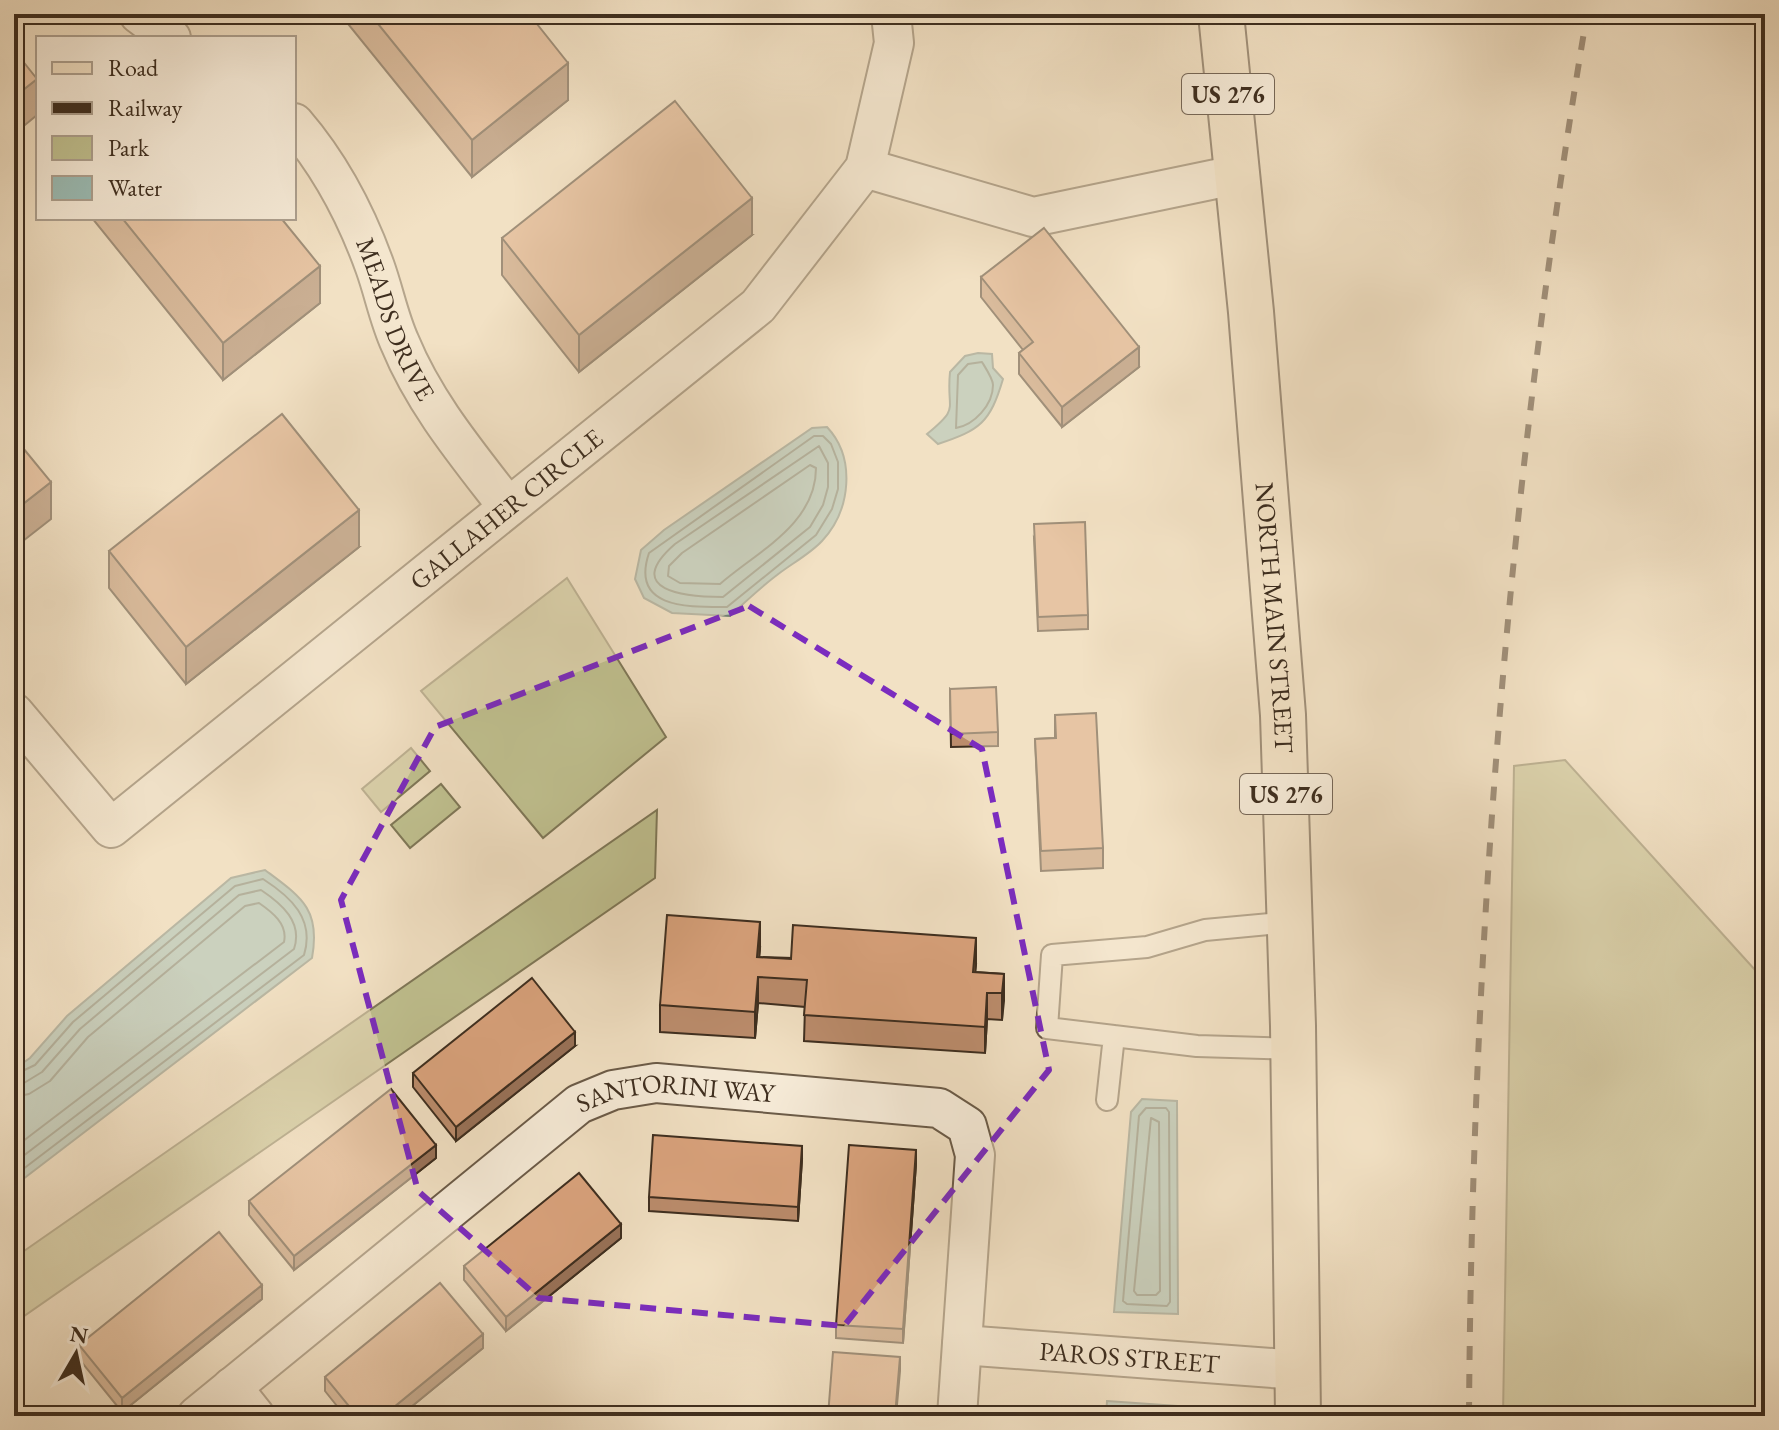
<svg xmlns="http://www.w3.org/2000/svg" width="1779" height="1430" font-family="'EB Garamond',serif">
  <rect width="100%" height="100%" fill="#f2e1c4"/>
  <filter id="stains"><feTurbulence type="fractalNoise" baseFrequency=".0025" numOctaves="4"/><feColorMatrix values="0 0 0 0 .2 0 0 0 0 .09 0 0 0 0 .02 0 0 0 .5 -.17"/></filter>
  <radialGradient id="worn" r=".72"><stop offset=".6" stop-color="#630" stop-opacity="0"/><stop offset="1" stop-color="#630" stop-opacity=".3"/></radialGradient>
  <!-- green -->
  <path fill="#c0c190" stroke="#7f7858" stroke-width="2" d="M 567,578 L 666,737 L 543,838 L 421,691 Z
    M 411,748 L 430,771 L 381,812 L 362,789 Z
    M 1565,760 L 1765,981 L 1765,1416 L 1503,1416 L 1514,766 Z
    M 441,784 L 460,807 L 410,848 L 391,825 Z
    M 657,810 L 655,878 L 14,1323 L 14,1258 Z"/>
  <!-- water -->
  <path fill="#9bbdb6" stroke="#76847a" stroke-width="2" d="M 978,353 L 992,354 L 993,368 L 1003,379 C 990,423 980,430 938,444 L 927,434 C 961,406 946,412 950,372 L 965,356 Z
    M 827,427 C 856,458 851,510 822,541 C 810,554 791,564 777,575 C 761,587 745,602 730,616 L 672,613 L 644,598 L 635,579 L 641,550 L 664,530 L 812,428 Z
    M 265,870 C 301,897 321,909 312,958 L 14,1186 L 14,1069 L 30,1058 L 67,1016 L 231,878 Z
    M 1142,1099 L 1177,1101 L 1178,1314 L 1114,1312 L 1131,1112 Z
    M 1107,1401 L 1177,1406 L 1177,1416 L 1106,1416 Z"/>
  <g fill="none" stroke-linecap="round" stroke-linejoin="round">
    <!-- shore -->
    <path stroke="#6c766a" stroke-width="2" d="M 982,362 C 985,367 993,379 993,385 C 993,405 974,425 956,428 L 958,375 L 968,364 Z
      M 814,436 L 823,436 L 831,444 L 838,462 L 838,489 L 832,509 L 816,535 L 727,607 C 688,607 630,609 649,553 Z
      M 819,446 L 828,463 L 828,487 L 823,505 L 810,527 L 723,597 C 686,597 621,591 675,544 Z
      M 810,465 L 816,468 C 816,524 758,551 720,584 L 680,583 L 668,576 L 669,566 L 682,553 Z
      M 14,1075 L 35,1065 L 73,1022 L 235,886 L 263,879 C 291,897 315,919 304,955 L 14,1176
      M 14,1085 L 24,1083 L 42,1072 L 80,1029 L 239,895 L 261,890 C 282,904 303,922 294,949 L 14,1163
      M 14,1097 L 29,1094 L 50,1081 L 88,1037 L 245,906 L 259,903 C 272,912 288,924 284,942 L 14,1148
      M 1146,1108 L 1166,1108 L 1169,1112 L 1170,1302 L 1167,1306 L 1127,1304 L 1123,1301 L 1139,1116 Z
      M 1151,1118 L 1159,1122 L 1160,1291 L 1156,1295 L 1137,1295 L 1134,1291 Z"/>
    <defs>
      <path id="service" d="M 1290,922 L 1205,930 L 1147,947 L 1052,955 L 1047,1028 L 1197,1046 L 1294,1049
        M 1107,1100 L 1114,1036"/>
      <g id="minor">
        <path d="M 139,14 L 171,38"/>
        <path id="s1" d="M 294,123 C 331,166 356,214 375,267 C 384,292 389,319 400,343 C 425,404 468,455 508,507"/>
        <path d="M 865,168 L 1033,217 L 1235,175"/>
        <path id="s2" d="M 14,713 L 111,828 L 758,306 L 865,168 L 894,43 L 891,14"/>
        <path id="s3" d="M 962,1345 L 1299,1370"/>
        <path d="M 232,1387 L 255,1416"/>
        <path id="s4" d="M 197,1416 L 579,1104 L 613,1090 L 656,1083 L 939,1108 L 967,1126 L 975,1155 L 957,1416"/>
      </g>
      <g id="primary">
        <path id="s5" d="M 1221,14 L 1251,312 L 1283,715 L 1293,1026 L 1298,1416"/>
      </g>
    </defs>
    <!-- service casing -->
    <use href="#service" stroke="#6b5b48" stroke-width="24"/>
    <!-- minor casing -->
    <use href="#minor" stroke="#6b5b48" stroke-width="42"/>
    <!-- primary casing -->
    <use href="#primary" stroke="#3e2e1f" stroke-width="48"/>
    <!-- service -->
    <use href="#service" stroke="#f7ecd9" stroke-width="20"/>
    <!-- minor -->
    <use href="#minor" stroke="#f7ecd9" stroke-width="38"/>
    <!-- primary -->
    <use href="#primary" stroke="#f2e1c4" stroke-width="44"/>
    <!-- rail -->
    <path stroke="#3e2e1f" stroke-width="6" stroke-dasharray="14 14" stroke-linecap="butt" d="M 1469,1416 C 1472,946 1509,478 1587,14"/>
  </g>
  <!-- wall -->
  <path fill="#bb8c6c" stroke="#3e2e1f" stroke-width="2" d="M 340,14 L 529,14 L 568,100 L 472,177 Z
    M 92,218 L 281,218 L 320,303 L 223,380 Z
    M 752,235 L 579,372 L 502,275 L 502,238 Z
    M 981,277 L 1139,367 L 1062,427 L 1019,374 L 1019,353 L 1023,350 L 981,297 Z
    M 1034,538 L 1088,615 L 1088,629 L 1038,631 Z
    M 359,547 L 186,684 L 109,588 L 109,551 Z
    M 950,689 L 998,732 L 998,746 L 951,747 Z
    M 1055,715 L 1103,848 L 1103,868 L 1041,871 L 1035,739 L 1055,738 Z
    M 760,948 L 759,957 L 976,964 L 975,972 L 1004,974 L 1002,1020 L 987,1019 L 985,1053 L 804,1041 L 805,1007 L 758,1003 L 755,1038 L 660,1032 L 660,1005 Z
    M 575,1046 L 456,1141 L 413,1087 L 413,1073 Z
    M 436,1158 L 294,1270 L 249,1215 L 249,1201 Z
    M 802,1159 L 798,1221 L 649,1211 L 649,1197 Z
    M 916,1164 L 903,1343 L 836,1338 L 836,1325 Z
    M 621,1238 L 506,1331 L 464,1280 L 464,1266 Z
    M 262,1299 L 122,1412 L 79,1359 L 79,1345 Z
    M 483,1348 L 400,1416 L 345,1416 L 325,1391 L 325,1377 Z"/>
  <!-- shaded-wall -->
  <path fill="#997258" stroke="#3e2e1f" stroke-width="2" d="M 568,63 L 568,100 L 472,177 L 472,140 Z
    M 37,79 L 37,115 L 14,134 L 14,97 Z
    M 752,198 L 752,235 L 579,372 L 579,335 Z
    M 320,266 L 320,303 L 223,380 L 223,343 Z
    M 1139,347 L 1139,367 L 1062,427 L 1062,407 Z
    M 51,482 L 51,519 L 14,548 L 14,511 Z
    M 359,510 L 359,547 L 186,684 L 186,647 Z
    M 760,922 L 760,948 L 757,984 L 757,957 Z
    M 976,938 L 976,964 L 973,999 L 973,972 Z
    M 1004,974 L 1004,1001 L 1002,1020 L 1002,993 Z
    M 758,977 L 758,1003 L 755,1038 L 755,1012 Z
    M 987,993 L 987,1019 L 985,1053 L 985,1027 Z
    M 575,1032 L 575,1046 L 456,1141 L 456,1127 Z
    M 436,1145 L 436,1158 L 294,1270 L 294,1256 Z
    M 802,1146 L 802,1159 L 798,1221 L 798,1207 Z
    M 916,1150 L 916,1164 L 903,1343 L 903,1329 Z
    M 621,1224 L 621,1238 L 506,1331 L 506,1317 Z
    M 262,1285 L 262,1299 L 122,1412 L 122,1398 Z
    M 483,1334 L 483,1348 L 400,1416 L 383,1416 Z
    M 900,1357 L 900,1371 L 896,1416 L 895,1416 Z"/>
  <!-- building -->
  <path fill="#daa37d" stroke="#3e2e1f" stroke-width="2" d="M 370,14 L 529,14 L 568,63 L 472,140 Z
    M 14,50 L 37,79 L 14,97 Z
    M 675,101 L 752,198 L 579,335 L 502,238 Z
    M 122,218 L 281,218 L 320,266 L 223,343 Z
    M 1044,228 L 1139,347 L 1062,407 L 1019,353 L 1033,342 L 981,277 Z
    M 282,414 L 359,510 L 186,647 L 109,551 Z
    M 14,437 L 51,482 L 14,511 Z
    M 1085,522 L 1088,615 L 1038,617 L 1034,524 Z
    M 996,687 L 998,732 L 951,734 L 950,689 Z
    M 1096,713 L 1103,848 L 1041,851 L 1035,739 L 1056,738 L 1055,715 Z
    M 667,915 L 760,922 L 757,957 L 791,959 L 793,925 L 976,938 L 973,972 L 1004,974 L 1002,993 L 987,993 L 985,1027 L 804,1015 L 807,980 L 758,977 L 755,1012 L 660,1005 Z
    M 532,978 L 575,1032 L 456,1127 L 413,1073 Z
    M 391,1089 L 436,1145 L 294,1256 L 249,1201 Z
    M 653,1135 L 802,1146 L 798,1207 L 649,1197 Z
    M 849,1145 L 916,1150 L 903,1329 L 836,1325 Z
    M 579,1173 L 621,1224 L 506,1317 L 464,1266 Z
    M 219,1232 L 262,1285 L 122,1398 L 79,1345 Z
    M 440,1283 L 483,1334 L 383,1416 L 357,1416 L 325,1377 Z
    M 833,1352 L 900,1357 L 895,1416 L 828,1416 Z"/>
  <!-- marked area -->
  <path d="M0 0H1779V1430H0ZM 749,606 L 982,749 L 1049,1070 L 844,1326 L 539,1298 L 418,1191 L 341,900 L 435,727 Z" fill="#f2e1c4" fill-opacity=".55" fill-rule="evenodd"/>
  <path fill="none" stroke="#7b2cbf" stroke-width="6" stroke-dasharray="16 10" stroke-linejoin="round" d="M 749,606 L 982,749 L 1049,1070 L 844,1326 L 539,1298 L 418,1191 L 341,900 L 435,727 Z"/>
  <g text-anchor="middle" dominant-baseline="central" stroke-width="6" stroke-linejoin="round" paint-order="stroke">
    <!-- shield labels -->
    <g fill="#f7ecd9" stroke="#766757" stroke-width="2">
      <rect x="1182" y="74" width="92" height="40" rx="6"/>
      <rect x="1240" y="774" width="92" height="40" rx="6"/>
    </g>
    <g font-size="24" font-weight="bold" fill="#3e2e1f">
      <text x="1228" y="94">US 276</text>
      <text x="1286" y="794">US 276</text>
    </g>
    <!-- street labels -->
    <g font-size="26" fill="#3e2e1f" stroke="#f7ecd9">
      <text stroke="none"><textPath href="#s1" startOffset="222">MEADS DRIVE</textPath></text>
      <text stroke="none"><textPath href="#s2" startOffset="658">GALLAHER CIRCLE</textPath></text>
      <text stroke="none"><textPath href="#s5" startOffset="606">NORTH MAIN STREET</textPath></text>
      <text stroke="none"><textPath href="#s4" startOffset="592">SANTORINI WAY</textPath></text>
      <text stroke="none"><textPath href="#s3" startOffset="168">PAROS STREET</textPath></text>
    </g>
  </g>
  <!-- margin -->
  <rect width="1779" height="1430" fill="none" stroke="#f2e1c4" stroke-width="48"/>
  <rect x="16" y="16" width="1747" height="1398" fill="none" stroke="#3e2e1f" stroke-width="4"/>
  <rect x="24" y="24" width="1731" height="1382" fill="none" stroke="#3e2e1f" stroke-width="2"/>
  <!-- legend -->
  <rect x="36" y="36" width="260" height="184" fill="#f7ecd9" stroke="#ada08f" stroke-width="2"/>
  <rect x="52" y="62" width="40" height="12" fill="#f2e1c4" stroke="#ada08f" stroke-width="2"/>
  <text x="108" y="76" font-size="24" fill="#3e2e1f">Road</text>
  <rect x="52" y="102" width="40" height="12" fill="#3e2e1f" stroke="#ada08f" stroke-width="2"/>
  <text x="108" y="116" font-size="24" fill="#3e2e1f">Railway</text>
  <rect x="52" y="136" width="40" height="24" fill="#c0c190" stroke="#ada08f" stroke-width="2"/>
  <text x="108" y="156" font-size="24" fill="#3e2e1f">Park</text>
  <rect x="52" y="176" width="40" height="24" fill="#9bbdb6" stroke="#ada08f" stroke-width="2"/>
  <text x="108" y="196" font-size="24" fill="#3e2e1f">Water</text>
  <!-- north arrow -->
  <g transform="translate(76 1354) rotate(9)" stroke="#f7ecd9" stroke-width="6" paint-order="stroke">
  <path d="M0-6L14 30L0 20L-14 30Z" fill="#3e2e1f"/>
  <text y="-12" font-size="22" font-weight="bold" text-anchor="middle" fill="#3e2e1f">N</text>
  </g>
  <rect width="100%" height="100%" filter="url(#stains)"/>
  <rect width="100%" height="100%" fill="url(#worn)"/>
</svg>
